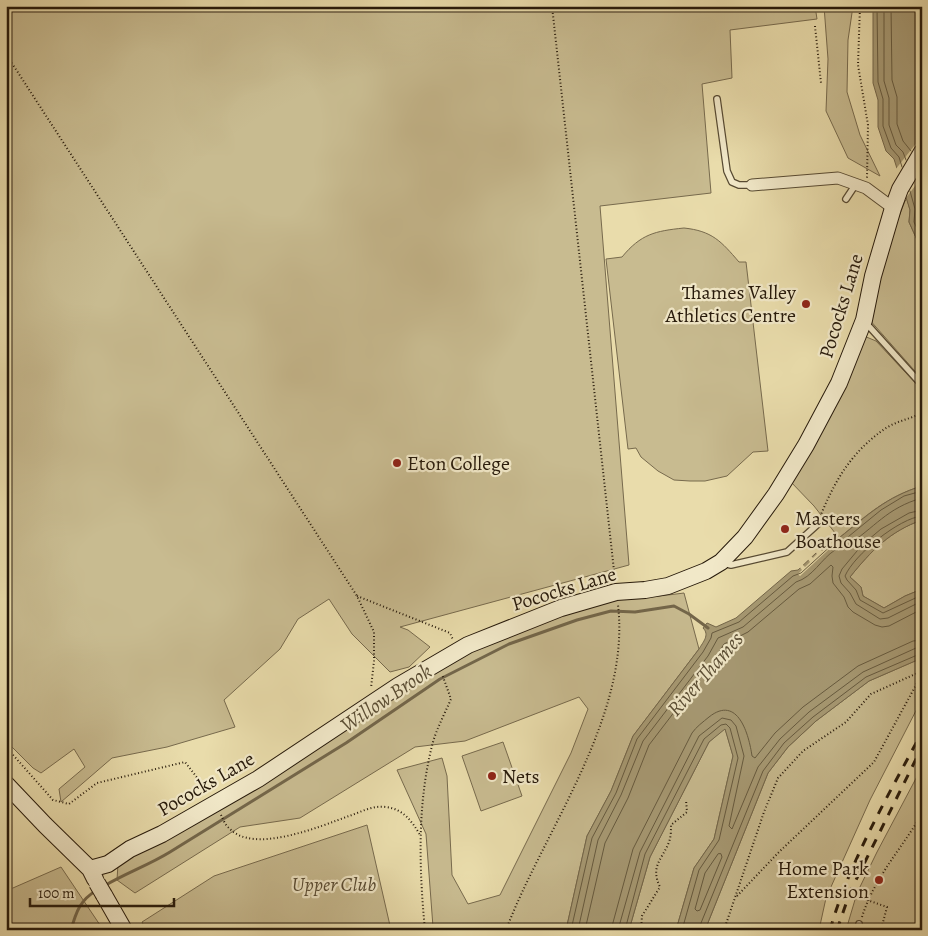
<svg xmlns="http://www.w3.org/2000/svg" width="928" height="936" font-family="Alegreya,serif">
  <rect width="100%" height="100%" fill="#e9dcab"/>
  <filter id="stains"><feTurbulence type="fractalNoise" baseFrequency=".004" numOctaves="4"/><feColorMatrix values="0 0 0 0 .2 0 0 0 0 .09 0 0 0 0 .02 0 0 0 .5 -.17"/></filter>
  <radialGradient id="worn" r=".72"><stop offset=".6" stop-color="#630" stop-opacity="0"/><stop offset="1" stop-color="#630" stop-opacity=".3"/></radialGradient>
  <!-- green -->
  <path fill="#c8bb90" stroke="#776a4d" d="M 6,6 L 815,6 L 817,19 L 730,30 L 732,78 L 702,84 L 711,193 L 600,206 L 629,565 L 400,627 L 408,630 L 430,647 L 409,667 L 390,672 L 352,634 L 329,599 L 298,619 L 280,649 L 224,700 L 235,727 L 167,747 L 112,758 L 61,802 L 59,789 L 85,767 L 74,749 L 41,773 L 33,768 L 6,741 Z
    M 824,6 L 853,6 L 848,40 L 847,92 L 860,135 L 880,176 L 848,158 L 826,111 L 828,59 Z
    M 907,199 L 910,210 L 909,222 L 922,251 L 922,379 L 868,318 L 886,250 L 905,201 Z
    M 684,228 C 712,231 721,241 739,262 L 746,262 L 768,451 L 753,452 L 727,476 L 705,481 L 690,481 L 674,480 L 658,471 L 641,457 L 636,448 L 628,449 L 606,259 L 622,257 C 641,234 655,231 684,228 Z
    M 864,336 L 876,341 L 922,390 L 922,486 C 886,497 867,515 839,538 L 814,506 L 790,481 Z
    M 922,520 L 922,589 L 905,596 L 884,608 L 863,596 L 861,587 L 850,577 C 871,551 890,531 922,520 Z
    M 684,593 L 699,649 L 633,736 L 611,791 L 587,836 L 566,930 L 432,930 L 433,927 L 426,834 L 397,770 L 442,758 L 447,776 L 452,875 L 468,904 L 500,895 L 571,753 L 588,709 L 579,697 L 465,741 L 415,747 L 300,818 L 240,827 L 135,893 L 117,880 L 118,864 L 237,800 L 391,699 L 466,651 L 549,620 L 624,597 L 660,596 Z
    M 922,658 L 922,699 L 870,800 L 826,898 L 819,930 L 705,930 L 768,773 L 788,747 L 816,721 L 869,681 Z
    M 725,728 L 733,756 L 714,839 L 694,868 L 676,930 L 629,930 L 650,857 L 709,742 Z
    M 503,742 L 522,796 L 481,811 L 462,756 Z
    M 922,767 L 922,930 L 846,930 L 857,893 L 877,852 Z
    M 367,825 L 391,930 L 146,930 L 142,922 L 214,876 Z
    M 61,867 L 102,928 L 97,930 L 6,930 L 6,891 Z"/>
  <!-- water -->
  <path fill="#a79a74" stroke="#73664a" d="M 873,6 L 922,6 L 922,251 L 909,222 L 910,210 L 894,159 L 886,151 L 878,127 L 878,100 L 873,83 Z
    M 922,486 L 922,520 C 890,531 871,551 850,577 L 861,587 L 863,596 L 884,608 L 905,596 L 922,589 L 922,658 L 869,681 L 816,721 L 788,747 L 768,773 L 705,930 L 676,930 L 694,868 L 714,839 L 733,756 L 725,729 L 709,742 L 650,857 L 629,930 L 566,930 L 587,836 L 611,791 L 633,736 L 699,649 C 703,642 710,635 703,628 L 707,623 L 716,627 L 736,618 L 791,571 L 798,570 L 834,536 L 839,538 C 868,515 886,497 922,486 Z"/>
  <!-- pier -->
  <path fill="#e9dcab" d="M 922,136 L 922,177 L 905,199 L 895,170 Z
    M 835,538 L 838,541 L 800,576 L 798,574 L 802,570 L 799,566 L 802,564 L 805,567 L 810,562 L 807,558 L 810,555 L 813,558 L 817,554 L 815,551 L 818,547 L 822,551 L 827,546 L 825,544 L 827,541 L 830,544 Z"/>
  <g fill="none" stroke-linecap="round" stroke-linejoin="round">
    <!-- shore -->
    <path stroke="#665a3f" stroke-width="1" d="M 877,6 L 878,82 L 883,99 L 883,126 L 891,148 L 899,157 L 902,167
      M 884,6 L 884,81 L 889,98 L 889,125 L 896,145 L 903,152 L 906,160
      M 891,6 L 892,80 L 897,97 L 897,124 L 903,141 L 911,151
      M 910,191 L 915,209 L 914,222 L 922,239
      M 922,510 L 909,513 L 881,529 L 862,545 L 842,569 L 839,576 L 841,583 L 850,593 L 856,604 L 880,619 L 888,618 L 922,601
      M 922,516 C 899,518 854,555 845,576 L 847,580 L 856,590 L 860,600 L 883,613 L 922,595
      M 721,854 L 722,857 L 700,910 L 697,911 L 695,909 L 705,873 L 718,854 Z
      M 571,930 L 592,838 L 616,793 L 637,739 L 703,652 L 711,638 L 712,633 L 739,622 L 793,576 L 801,573 L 834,543 L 843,541 L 881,510 L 904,496 L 922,491
      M 578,930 L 598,840 L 621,795 L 643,741 L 708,656 L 718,638 L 743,627 L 796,582 C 813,577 821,559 835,550 C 839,548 843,549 846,546 C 875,528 886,508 922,498
      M 585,930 L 605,843 L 628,798 L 649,745 L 714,660 L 724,644 L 748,632 L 799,589 L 810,584 L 831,565 L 833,567 L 832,576 L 833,583 L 844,597 L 848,607 L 853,612 L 875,625 L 882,627 L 889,626 L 922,609
      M 611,930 L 633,849 L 692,733 C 696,727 703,722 709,717 C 738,694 749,735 752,756 L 755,758 L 775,733 L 803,707 L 858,666 L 913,641 L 922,640
      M 618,930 L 640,852 L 699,736 L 722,718 L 731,720 L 736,726 L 744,756 L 729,826 L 732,829 L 758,767 L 780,739 L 809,712 L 863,672 L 916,648 L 922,647
      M 625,930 L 645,854 L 704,739 L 721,725 L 726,724 L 730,728 L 738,758 L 719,840 L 699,870 L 682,930
      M 700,930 L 701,923 L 763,771 L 784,743 L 813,717 L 866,677 L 922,653"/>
    <!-- stream -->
    <path stroke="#73664a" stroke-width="3" d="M 104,886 C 126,873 149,865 170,852 L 346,743 L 440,679 L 509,644 L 577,620 L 611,611 L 635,612 L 674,606 L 689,614 L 708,628
      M 71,930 C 76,912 80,900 97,890"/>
    <defs>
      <path id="lane" d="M 717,99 L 727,171 L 732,182 L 739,185 L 752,185
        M 846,199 L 856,184
        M 866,323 L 922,385
        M 723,563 L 731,565 L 787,552 L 818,524
        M 858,930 L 859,924"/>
      <path id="street" d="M 752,185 L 838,178 L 866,188 L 893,208"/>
      <path id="secondary" d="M 6,784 L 45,825 L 90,869 L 95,879
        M 90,869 L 108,864 L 130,849 L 162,834 L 258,779 L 398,686 L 468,645 L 561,608 L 616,592 L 645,590 L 668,586 L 706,571 L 721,562 L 745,537 L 776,494 L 806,445 L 839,383 L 864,320 L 873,276 L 893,208 L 900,189 L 922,152
        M 104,895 L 124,930"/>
    </defs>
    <!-- lane casing -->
    <use href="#lane" stroke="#574a32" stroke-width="8"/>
    <!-- street casing -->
    <use href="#street" stroke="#574a32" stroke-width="13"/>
    <!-- secondary casing -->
    <use href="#secondary" stroke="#26190a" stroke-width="18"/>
    <!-- path -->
    <path stroke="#26190a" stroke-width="2" stroke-dasharray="1 2.5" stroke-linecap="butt" d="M 552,6 L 615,580
      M 860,6 L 858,65 L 868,125 L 867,178
      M 815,26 L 821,83
      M 6,54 L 357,596 L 374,632 L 374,661 L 371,688
      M 820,517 C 835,480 852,451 886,428 C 897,421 910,419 922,413
      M 357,596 L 450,633 L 453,640
      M 6,747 L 53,800 L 69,804 L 97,783 L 185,762 L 209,793
      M 221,815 C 223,819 225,825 229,828 C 253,855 321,826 349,816 C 361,812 373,805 386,807 C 403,809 412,821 420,835
      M 737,896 L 779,852 L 874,762 L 922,674
      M 867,900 L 887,907 L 881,930
      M 862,917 C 874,878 902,848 922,814
      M 425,930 C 419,869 417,802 433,742 C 437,728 445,713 451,699 L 442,674
      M 506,930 C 544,830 631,717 618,605
      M 641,930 L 642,916 L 660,887 C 650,866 662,860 669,842 C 671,837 671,830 671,825 L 687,812 L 686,800
      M 724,930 L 764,812 L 778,778 L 803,751 L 846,722 L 871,694 L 922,671"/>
    <!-- lane -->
    <use href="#lane" stroke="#f1e8c8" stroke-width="5.5"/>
    <!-- street -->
    <use href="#street" stroke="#f1e8c8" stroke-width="11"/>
    <!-- secondary -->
    <use href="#secondary" stroke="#f1e8c8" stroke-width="16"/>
    <!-- rail -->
    <path stroke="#26190a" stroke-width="3" stroke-dasharray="9 9" stroke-linecap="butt" d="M 830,930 C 850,860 888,796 922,732
      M 837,930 L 850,892 L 922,747"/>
    <defs>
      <path id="secondary-bridge" d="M 97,883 L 104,895"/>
    </defs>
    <!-- secondary-bridge casing -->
    <use href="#secondary-bridge" stroke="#26190a" stroke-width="18" stroke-linecap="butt"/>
    <!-- secondary-bridge -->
    <use href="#secondary-bridge" stroke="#f1e8c8" stroke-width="16"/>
  </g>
  <!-- markers -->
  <g fill="#8f2418" stroke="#f1e8c8" stroke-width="2">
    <circle cx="806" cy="304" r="5"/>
    <circle cx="397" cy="463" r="5"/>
    <circle cx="785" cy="529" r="5"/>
    <circle cx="492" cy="776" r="5"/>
    <circle cx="879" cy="880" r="5"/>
  </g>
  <g text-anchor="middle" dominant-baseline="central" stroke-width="4.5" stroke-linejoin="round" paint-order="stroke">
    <!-- poi labels -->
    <g font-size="20" fill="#26190a" stroke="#f1e8c8" text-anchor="start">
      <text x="796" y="292" text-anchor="end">Thames Valley<tspan x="796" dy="23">Athletics Centre</tspan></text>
      <text x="407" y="463">Eton College</text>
      <text x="795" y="518">Masters<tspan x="795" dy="23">Boathouse</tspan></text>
      <text x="502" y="776">Nets</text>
      <text x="869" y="868" text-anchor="end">Home Park<tspan x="869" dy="23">Extension</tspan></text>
    </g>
    <!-- street labels -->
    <g font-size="20" fill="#26190a" stroke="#f1e8c8">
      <text transform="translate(841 306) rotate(-73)">Pococks Lane</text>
      <text transform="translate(564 589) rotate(-17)">Pococks Lane</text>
      <text transform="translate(206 784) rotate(-30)">Pococks Lane</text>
    </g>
    <!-- park labels -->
    <g font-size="20" font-style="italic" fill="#574a32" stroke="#f1e8c8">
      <text x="334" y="884">Upper Club</text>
    </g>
    <!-- water labels -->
    <g font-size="21" font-style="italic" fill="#5a4d34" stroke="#f1e8c8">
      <text transform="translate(705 674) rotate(-49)">River Thames</text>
      <text transform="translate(386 698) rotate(-34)">Willow Brook</text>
    </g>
  </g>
  <!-- margin -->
  <rect width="928" height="936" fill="none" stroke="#e9dcab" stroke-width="25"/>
  <rect x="8" y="8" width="913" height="921" fill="none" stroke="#26190a" stroke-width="2.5"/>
  <rect x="12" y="12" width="903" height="911" fill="none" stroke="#26190a"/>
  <!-- scale -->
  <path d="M30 898v8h144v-8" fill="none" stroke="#26190a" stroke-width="2.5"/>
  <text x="38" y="898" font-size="15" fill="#26190a" stroke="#f1e8c8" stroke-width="4" paint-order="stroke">100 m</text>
  <rect width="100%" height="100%" filter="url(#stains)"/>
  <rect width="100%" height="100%" fill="url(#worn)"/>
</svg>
